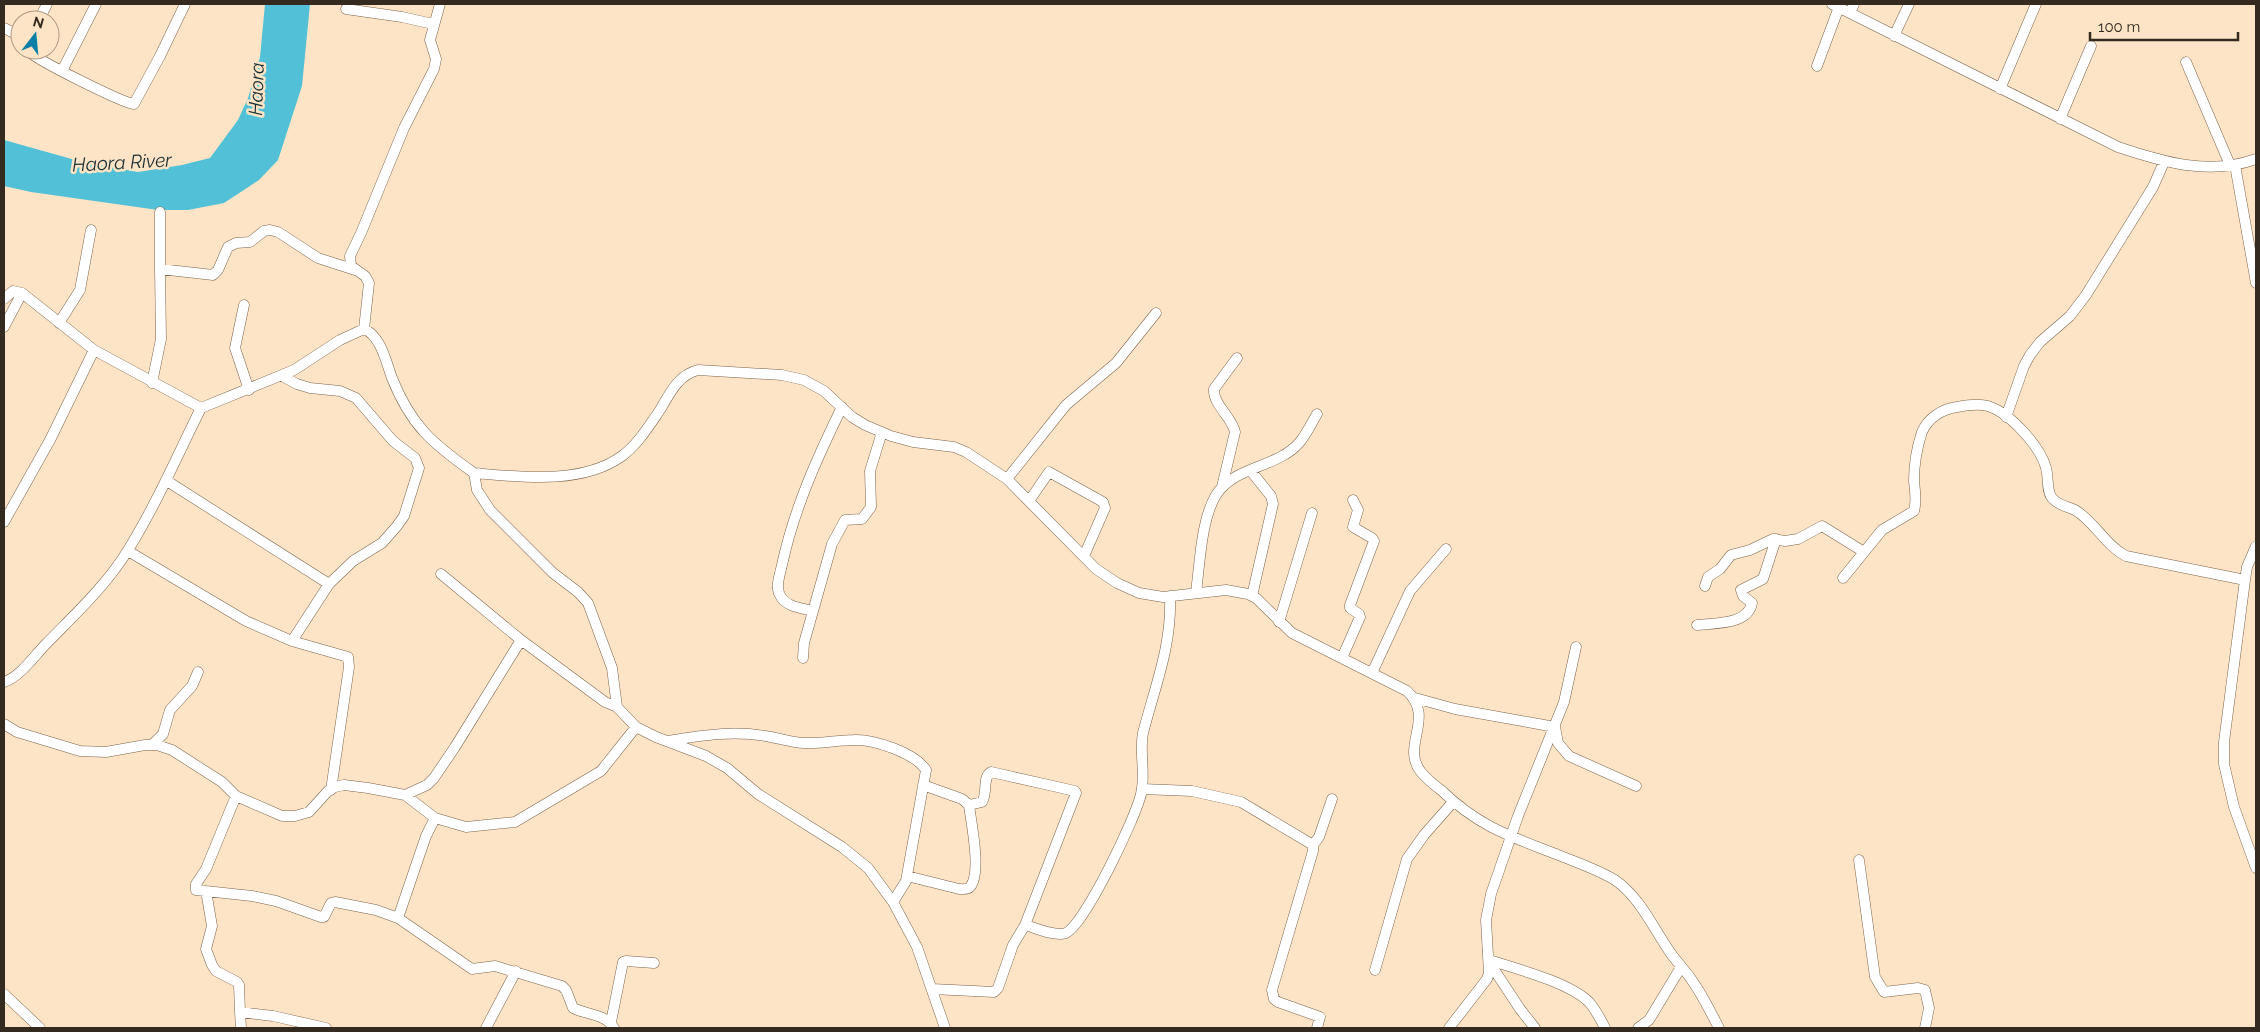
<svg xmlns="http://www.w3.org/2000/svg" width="2260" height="1032" font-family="Raleway,sans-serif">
  <rect width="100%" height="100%" fill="#fee4c7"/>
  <!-- water -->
  <path fill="#52c1d7" d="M 265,4 L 310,4 L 302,86 L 278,160 L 259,180 L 224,203 L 188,210 L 158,210 L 31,192 L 4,186 L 4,140 L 79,161 L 138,172 L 182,165 L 210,158 L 238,120 L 248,98 L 260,57 Z"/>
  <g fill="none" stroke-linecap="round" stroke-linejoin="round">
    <defs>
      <path id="minor" d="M 1832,4 L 2118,147 C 2163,162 2209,176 2256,159
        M 346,9 L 402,17 L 433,24
        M 1850,13 L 1854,4
        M 39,20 L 47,4
        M 4,28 L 20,36
        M 1894,36 L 1909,4
        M 27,50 C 34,59 123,103 134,104 L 160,56 L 185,4
        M 2186,62 L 2230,165
        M 1817,66 L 1839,7
        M 62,71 L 96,4
        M 2000,89 L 2036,4
        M 2060,119 L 2091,46
        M 2235,165 L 2256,283
        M 160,269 L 160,212
        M 4,299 L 13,291 L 22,293 L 94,350 L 201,408
        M 244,305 L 235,348 L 249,390
        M 59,323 L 80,290 L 91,230
        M 4,327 L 22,293
        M 364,329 L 369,283 L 365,276 L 351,266 L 350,256 L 361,233 L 404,128 L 434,69 L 436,59 L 430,40 L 440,4
        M 282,376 L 297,384 L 310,388 L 340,391 L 356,398 L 393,441 L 415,458 L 419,468 L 404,516 L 397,526 L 382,543 L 353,561 L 329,584 L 292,641
        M 152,383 L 161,339 L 160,269 L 213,275 L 218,270 L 228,247 L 236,243 L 250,242 L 264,231 L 270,230 L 278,232 L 318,258 L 355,270
        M 2006,417 L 2024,366 L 2030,355 L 2040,342 L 2070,316 L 2086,295 L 2153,187 L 2164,162
        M 1250,470 L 1271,496 L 1273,504 L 1252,596
        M 474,473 C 520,477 582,485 622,456 C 638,444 649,426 660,410 C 670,393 678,375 698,370 L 782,375 L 804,380 L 824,391 L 852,417 L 865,425 L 891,436 L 913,442 L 954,447 L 966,452 L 1007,479 L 1096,569 L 1117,583 L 1139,593 L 1163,597 L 1226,590 L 1248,594 L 1256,598 L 1292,633 L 1407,691 C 1436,718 1400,746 1421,772 C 1427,779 1434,785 1441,790 C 1478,826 1509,836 1556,854 C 1575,862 1597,869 1615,880 C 1641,898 1654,930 1672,955 C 1678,963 1685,970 1691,979 C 1702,994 1710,1011 1719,1028
        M 1007,479 L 1066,405 L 1116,363 L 1156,313
        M 167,481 L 329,584
        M 1222,487 L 1235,432 C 1232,417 1213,405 1214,389 L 1237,358
        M 1029,501 L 1049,472 L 1103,502 L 1105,508 L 1084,556
        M 4,522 L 50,440 L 94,350
        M 2256,546 L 2247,567 L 2245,580 L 2224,742 L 2224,764 L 2234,807 L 2256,868
        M 128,551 L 246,621 L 292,641 L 348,657 L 349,667 L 331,790
        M 441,574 L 521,640 L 605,702 L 617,707
        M 1843,578 L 1882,530 L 1914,511 C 1917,501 1915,492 1914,481 C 1914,465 1917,447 1922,432 C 1928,418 1942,409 1957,407 C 1967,405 1978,403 1988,406 C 2010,413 2040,446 2046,468 C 2049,478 2046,490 2052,498 C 2059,506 2067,506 2075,510 C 2095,522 2105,545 2126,556 L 2245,580
        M 1705,586 L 1708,577 L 1720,569 L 1731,555 L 1750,550 L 1773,539 L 1785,541 L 1798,539 L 1822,526 L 1864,552
        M 1196,592 C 1200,563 1201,520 1216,495 C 1234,466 1277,468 1299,443 C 1306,435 1311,424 1317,414
        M 813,611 C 802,608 785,607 780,595 C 775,587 780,574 782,565 C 794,509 817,458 842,407
        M 1279,622 L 1312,513
        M 1697,625 C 1715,623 1748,625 1752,603 L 1743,596 L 1741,590 L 1763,579 L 1776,539
        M 803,658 L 804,643 L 832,544 L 845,520 L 862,519 L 871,507 L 870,471 L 882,432
        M 1342,658 L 1360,617 L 1359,614 L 1350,608 L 1350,605 L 1374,541 L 1372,538 L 1353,527 L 1358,510 L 1353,500
        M 1372,673 L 1410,591 L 1446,549
        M 4,682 C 20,677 34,656 46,644 C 75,614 106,586 128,550 C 156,505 177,456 201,408 L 294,370 L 340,340 L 364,329 C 381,336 386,362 392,378 C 411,426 433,444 474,473 L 477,490 L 490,510 L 553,573 L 578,592 L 588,603 L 612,668 L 617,707 L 636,727 L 656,737 L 706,756 L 727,768 L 758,794 L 842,847 L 868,868 L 893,902 L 917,947 L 945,1028
        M 1415,698 L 1455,709 L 1555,727 L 1558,743 L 1569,756 L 1636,786
        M 4,724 L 17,732 L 80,751 L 106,752 L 145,745 L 157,745 L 172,750 L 222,782 L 236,796 L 282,816 L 295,816 L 309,812 L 328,791 L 335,787 L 344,785 L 368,788 L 405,795 L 427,785 L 434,778 L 455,747 L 521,640
        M 668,741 C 703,735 736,730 771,737 C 782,739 793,743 804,743 C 821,744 838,740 854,740 C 874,739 915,753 926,770 L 906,881 L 893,902
        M 152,745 L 163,734 L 170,710 L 192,686 L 198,672
        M 1142,789 L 1192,791 L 1241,802 L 1313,845 L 1313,851 L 1272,990 L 1274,999 L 1278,1002 L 1320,1017 L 1317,1028
        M 405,795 L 435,818
        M 236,796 L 206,869 L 196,884 L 196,890 L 252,896 L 276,901 L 321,917 L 324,917 L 331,903 L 335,902 L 376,910 L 398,918
        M 969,805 L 982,802 C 988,793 982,777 991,772 L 1075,791 L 1076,793 L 1025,925
        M 1313,845 L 1319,837 L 1332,799
        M 1859,860 L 1875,977 L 1884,992 L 1918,988 L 1925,990 L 1929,1008 L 1925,1028
        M 907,876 L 959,889 C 962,889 967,890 970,887 C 982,873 971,822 969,805 L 962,799 L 923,785
        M 206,891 L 212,926 L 206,949 L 212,965 L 216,971 L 237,982 L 239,985 L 240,1012
        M 1489,960 C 1517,969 1568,982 1589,1002 C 1595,1009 1601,1020 1605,1028
        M 1490,967 L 1495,971 L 1520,1009 L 1535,1028
        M 1375,970 L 1407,859 L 1424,835 L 1453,802
        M 932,989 L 994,992 L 998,988 L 1013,945 L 1025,925 C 1036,928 1055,937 1066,933 C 1085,924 1136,817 1141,794 C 1146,773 1139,753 1143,733 C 1155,686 1172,646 1170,596
        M 4,994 L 40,1028
        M 611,1022 L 623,962 L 626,961 L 654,963
        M 241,1028 L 240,1012 L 273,1016 L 326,1028
        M 486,1028 L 516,971
        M 614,1028 C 606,1014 587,1015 573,1008 L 566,990 L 562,986 L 495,966 L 472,969 L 398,918 L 426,836 L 435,818 L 466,827 L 515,822 L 601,771 L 636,727
        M 1449,1028 L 1487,979 L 1489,973 L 1486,920 L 1491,894 L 1518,816 L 1564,702 L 1576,647
        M 1638,1028 L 1649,1020 L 1681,967"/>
    </defs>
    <!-- minor casing -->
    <use href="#minor" stroke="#7a634a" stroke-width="11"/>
    <!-- minor -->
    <use href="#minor" stroke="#fff" stroke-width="10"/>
  </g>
  <g text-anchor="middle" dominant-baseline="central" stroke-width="5" stroke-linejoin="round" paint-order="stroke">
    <!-- water labels -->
    <g font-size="19" font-style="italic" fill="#1a2e33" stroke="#fee4c7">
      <text transform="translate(256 89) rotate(-88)">Haora</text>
      <text transform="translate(122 162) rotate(-3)">Haora River</text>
    </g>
  </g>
  <!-- border -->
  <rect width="2260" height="1032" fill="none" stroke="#342a1f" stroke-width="10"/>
  <!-- north arrow -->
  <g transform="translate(35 35) rotate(16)"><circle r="24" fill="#fee4c7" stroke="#ad9a84"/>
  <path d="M0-4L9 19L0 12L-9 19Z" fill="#0c7fa7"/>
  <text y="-8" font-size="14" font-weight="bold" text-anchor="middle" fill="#342a1f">N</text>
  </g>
  <!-- scale -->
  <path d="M2090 32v8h148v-8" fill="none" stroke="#342a1f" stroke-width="2.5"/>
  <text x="2098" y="32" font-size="15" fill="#342a1f" stroke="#fee4c7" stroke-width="4" paint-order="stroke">100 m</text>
</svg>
